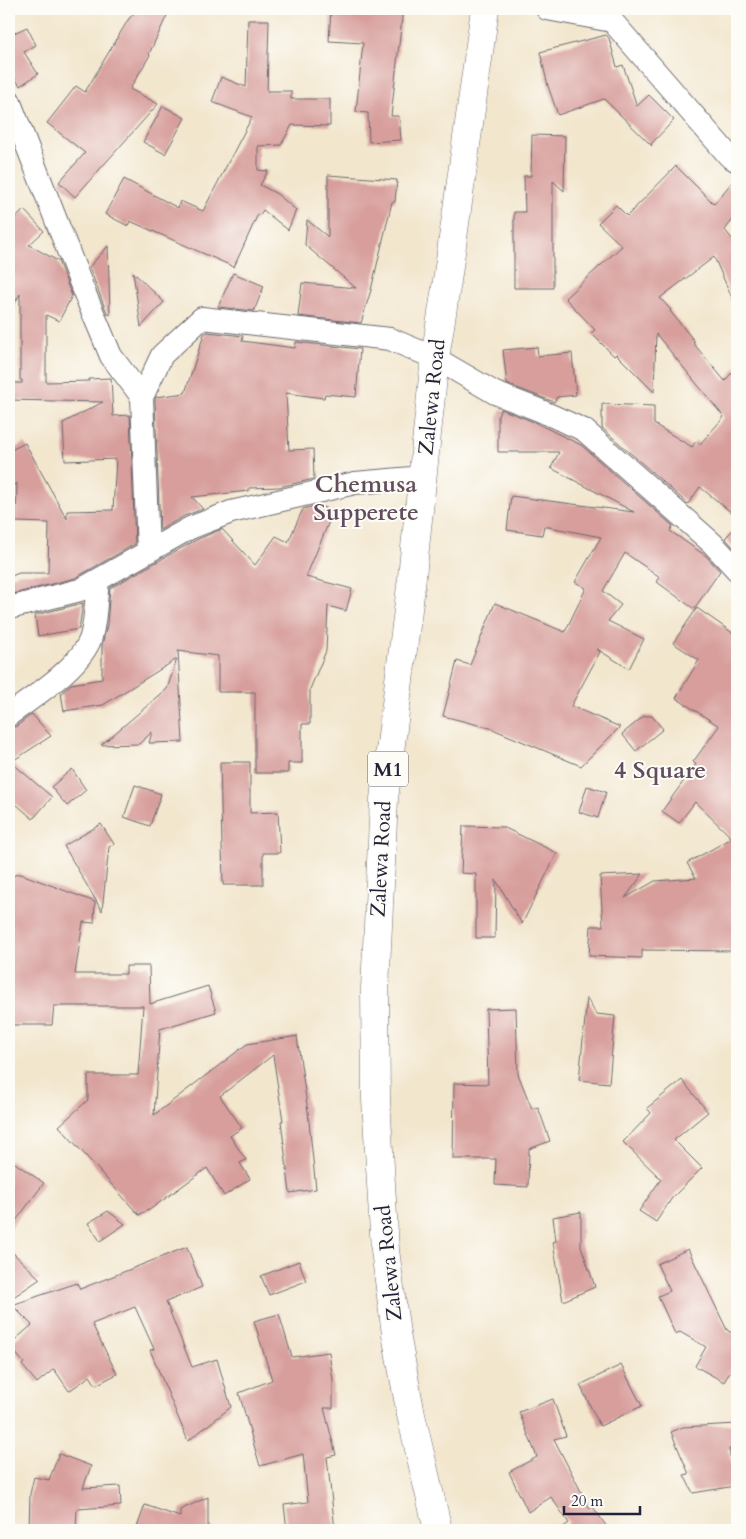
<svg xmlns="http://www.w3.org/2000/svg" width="746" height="1539" font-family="Cardo,serif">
  <rect width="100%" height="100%" fill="#fdfcf7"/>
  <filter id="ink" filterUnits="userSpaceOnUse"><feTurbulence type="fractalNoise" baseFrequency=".02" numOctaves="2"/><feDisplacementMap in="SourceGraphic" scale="10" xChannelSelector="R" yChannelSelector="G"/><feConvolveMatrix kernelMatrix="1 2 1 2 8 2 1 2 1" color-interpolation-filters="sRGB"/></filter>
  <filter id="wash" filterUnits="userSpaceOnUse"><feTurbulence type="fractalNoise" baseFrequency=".0096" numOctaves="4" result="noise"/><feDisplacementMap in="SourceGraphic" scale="20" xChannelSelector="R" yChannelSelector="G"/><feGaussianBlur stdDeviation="1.12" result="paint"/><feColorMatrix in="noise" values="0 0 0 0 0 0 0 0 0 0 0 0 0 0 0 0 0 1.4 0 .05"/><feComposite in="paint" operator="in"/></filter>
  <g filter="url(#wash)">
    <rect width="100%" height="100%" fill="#f2e6cd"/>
    <g id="blocks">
      <!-- building -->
      <path fill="#d79e9b" d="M 137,9 L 170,9 L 149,54 L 150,55 L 130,89 L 158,104 L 75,197 L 59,182 L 85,153 L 47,123 L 76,86 L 85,92 L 128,20 Z
        M 331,9 L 403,9 L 391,116 L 399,116 L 401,140 L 369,142 L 368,113 L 356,112 L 363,43 L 329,41 Z
        M 248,20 L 269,20 L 267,91 L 291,91 L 291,99 L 330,99 L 330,126 L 292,125 L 281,145 L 258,146 L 258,170 L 268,171 L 260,185 L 277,194 L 296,210 L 288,230 L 263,210 L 260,215 L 258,214 L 234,267 L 130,221 L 128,226 L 105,214 L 124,179 L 178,208 L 180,201 L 203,211 L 252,117 L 212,102 L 221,77 L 246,87 Z
        M 27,27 L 36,45 L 24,52 L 38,74 L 20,86 L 9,69 L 9,29 L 12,34 Z
        M 606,35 L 609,38 L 617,67 L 623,65 L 637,106 L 649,95 L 674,120 L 651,144 L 652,146 L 604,99 L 558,115 L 548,86 L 540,52 Z
        M 163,106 L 185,118 L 165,154 L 143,142 Z
        M 532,135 L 565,136 L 564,191 L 553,181 L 553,288 L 514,288 L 514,212 L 525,212 L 524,176 L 531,176 Z
        M 676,166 L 714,204 L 737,176 L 737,214 L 725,230 L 737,245 L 737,309 L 714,257 L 660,298 L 671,310 L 670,311 L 695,342 L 693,343 L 725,381 L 737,366 L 737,517 L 700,487 L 688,504 L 602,428 L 602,404 L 654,406 L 654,424 L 692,447 L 696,441 L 700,444 L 724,417 L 656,334 L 654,392 L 616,354 L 614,356 L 591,333 L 595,330 L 565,298 L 622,246 L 598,223 L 616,205 L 627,216 Z
        M 328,175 L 397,180 L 395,202 L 392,202 L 371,290 L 361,323 L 298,316 L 302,283 L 356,288 L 305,245 L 307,220 L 328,237 Z
        M 24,210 L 44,231 L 29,245 L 58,261 L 72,296 L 59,321 L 46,315 L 46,382 L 89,381 L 89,379 L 111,378 L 113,416 L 130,415 L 135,544 L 75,578 L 9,595 L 9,577 L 19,573 L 48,573 L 49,523 L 16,522 L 17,483 L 9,488 L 9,451 L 25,443 L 67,519 L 67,511 L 113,510 L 116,459 L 65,461 L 63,423 L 103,402 L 9,400 L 9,383 L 22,383 L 22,380 L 20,380 L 20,294 L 9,313 L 9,224 Z
        M 108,246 L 110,315 L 107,313 L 89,267 Z
        M 133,272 L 164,302 L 141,327 Z
        M 233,273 L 264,286 L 254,311 L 218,307 Z
        M 207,332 L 243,336 L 242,341 L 295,348 L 296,342 L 360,349 L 356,397 L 325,394 L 324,398 L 286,393 L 289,450 L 313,449 L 314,479 L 279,487 L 249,488 L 249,491 L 192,497 L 203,509 L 184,516 L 160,530 L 155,400 L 156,397 L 185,393 L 204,334 Z
        M 537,347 L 538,356 L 572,353 L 576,395 L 557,397 L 554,402 L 507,384 L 503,350 Z
        M 501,409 L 534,422 L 581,445 L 673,526 L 670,531 L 706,556 L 720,571 L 694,609 L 657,582 L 660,577 L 625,553 L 603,591 L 621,605 L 608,621 L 644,639 L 629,669 L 597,649 L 600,652 L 571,706 L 620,727 L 581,766 L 490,728 L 443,716 L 457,661 L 470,665 L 495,603 L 565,632 L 586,588 L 575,582 L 601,537 L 544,526 L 542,535 L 507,530 L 511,496 L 634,512 L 551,468 L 559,452 L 498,452 L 498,416 Z
        M 318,505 L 333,512 L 306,577 L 352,589 L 346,611 L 328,606 L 326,651 L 310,689 L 310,724 L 302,724 L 302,763 L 288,763 L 288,773 L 255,773 L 255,692 L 218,692 L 218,656 L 178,651 L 183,742 L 149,743 L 152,732 L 139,744 L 101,745 L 167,689 L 177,659 L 103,705 L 64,711 L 61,693 L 71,684 L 102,679 L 102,645 L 107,625 L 110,588 L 196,540 L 222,529 L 255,565 L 276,536 L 288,542 L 303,509 Z
        M 737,526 L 737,546 L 735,549 L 725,538 Z
        M 83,603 L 79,629 L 38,636 L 35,615 Z
        M 697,608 L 737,636 L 737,883 L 736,884 L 735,951 L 642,950 L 642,958 L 589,956 L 591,926 L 603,926 L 600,876 L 643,874 L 625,898 L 655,881 L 696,878 L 687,863 L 732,838 L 695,802 L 679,823 L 662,811 L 696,764 L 693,762 L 719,726 L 676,698 L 699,660 L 673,643 Z
        M 32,714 L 51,736 L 11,762 L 52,797 L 33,819 L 9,798 L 9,728 L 17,726 Z
        M 644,716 L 652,716 L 663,729 L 636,751 L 622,734 Z
        M 220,762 L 250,762 L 250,813 L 278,812 L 280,853 L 263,853 L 263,885 L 223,885 Z
        M 72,769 L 86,790 L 67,806 L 51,787 Z
        M 135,785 L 161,794 L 150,826 L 124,817 Z
        M 587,786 L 606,792 L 598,818 L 579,812 Z
        M 101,824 L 114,844 L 109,847 L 102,911 L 64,846 Z
        M 463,826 L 503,827 L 557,853 L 522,924 L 496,880 L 495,938 L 476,938 L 476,874 L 461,873 Z
        M 17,874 L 21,874 L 95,902 L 94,923 L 83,922 L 75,974 L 126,974 L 126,966 L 149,966 L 150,1004 L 208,986 L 216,1012 L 160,1029 L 154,1115 L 247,1044 L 298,1036 L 297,1037 L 308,1112 L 316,1189 L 290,1193 L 281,1121 L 283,1121 L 273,1055 L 220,1096 L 242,1128 L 230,1136 L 246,1160 L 240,1163 L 250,1179 L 224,1196 L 207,1168 L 148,1211 L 148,1210 L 139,1215 L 59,1126 L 88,1100 L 88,1075 L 138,1075 L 143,1006 L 54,1006 L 52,1025 L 9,1025 L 9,878 Z
        M 587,998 L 596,1014 L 615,1016 L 609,1083 L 579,1080 Z
        M 516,1008 L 518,1074 L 532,1109 L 538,1107 L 550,1141 L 529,1149 L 528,1187 L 495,1185 L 496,1159 L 453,1159 L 454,1083 L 488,1084 L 486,1009 Z
        M 682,1080 L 708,1112 L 674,1140 L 702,1168 L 672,1198 L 656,1222 L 639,1211 L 661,1179 L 623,1142 L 651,1113 L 647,1108 Z
        M 9,1159 L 44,1183 L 9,1230 Z
        M 108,1211 L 125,1224 L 100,1241 L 88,1223 Z
        M 581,1212 L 581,1246 L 595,1287 L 563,1301 L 553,1242 L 556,1241 L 553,1217 Z
        M 187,1247 L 202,1287 L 166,1302 L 192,1367 L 217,1359 L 231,1407 L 188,1441 L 150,1350 L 154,1349 L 135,1307 L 92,1324 L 117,1374 L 96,1385 L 90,1376 L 69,1391 L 54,1369 L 37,1383 L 22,1365 L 24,1363 L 9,1345 L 32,1325 L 12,1305 L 77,1283 L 80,1289 Z
        M 9,1249 L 40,1279 L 9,1300 Z
        M 688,1249 L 727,1330 L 737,1336 L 737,1360 L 724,1382 L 695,1366 L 706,1347 L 680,1332 L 675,1334 L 658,1296 L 670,1291 L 657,1264 Z
        M 299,1261 L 306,1281 L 269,1295 L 261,1276 Z
        M 279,1314 L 292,1357 L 329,1352 L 333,1381 L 333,1408 L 324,1408 L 336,1455 L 327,1457 L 335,1530 L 287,1530 L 284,1505 L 308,1502 L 303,1454 L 260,1466 L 239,1393 L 272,1380 L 254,1321 Z
        M 621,1365 L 642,1406 L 600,1426 L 580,1385 Z
        M 553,1399 L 566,1436 L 554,1439 L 590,1509 L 593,1507 L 609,1530 L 559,1530 L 569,1523 L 551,1497 L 528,1512 L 509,1472 L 537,1457 L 519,1412 Z
        M 737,1424 L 737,1448 L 729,1449 L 735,1486 L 693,1493 L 684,1475 L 689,1474 L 671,1432 L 683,1427 Z
        M 59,1454 L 91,1466 L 83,1488 L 120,1486 L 121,1506 L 77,1509 L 76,1530 L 29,1530 L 30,1494 L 34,1477 L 49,1480 Z
        M 208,1497 L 208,1530 L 136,1530 L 145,1505 L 180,1517 L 180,1510 Z"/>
    </g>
  </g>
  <g filter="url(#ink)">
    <use href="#blocks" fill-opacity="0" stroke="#6b676e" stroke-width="1"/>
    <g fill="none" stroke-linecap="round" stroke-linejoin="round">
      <defs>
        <path id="street" d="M 547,9 L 612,21 L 729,156 L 737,161
          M 9,100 L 85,294 L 111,356 L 142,397
          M 148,552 L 142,397 L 162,355 L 202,318 L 390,339 L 435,358 L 495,393 L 539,410 L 584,430 L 712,543 L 737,570
          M 9,608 L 80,590 L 190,528 L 231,512 L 355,483 L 423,477
          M 9,715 C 33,697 82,666 91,637 C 96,619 96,599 98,580"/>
        <path id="highway" d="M 438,1530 L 411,1415 L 396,1334 L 385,1250 L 376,1100 L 375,989 L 384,799 L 411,586 L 435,358 L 447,281 L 485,9"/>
      </defs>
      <!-- street casing -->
      <use href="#street" stroke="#6b676e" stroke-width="24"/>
      <!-- highway casing -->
      <use href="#highway" stroke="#6b676e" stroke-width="29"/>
      <!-- street -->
      <use href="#street" stroke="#fff" stroke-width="22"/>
      <!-- highway -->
      <use href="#highway" stroke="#fff" stroke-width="28"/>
    </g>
  </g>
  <g text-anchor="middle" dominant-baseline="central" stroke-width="4" stroke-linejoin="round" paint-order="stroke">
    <!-- shield labels -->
    <rect fill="#fdfcf7" stroke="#646373" stroke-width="1" x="368" y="751.5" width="40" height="35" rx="4"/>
    <g font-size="20" font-weight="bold" fill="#22223b">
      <text x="388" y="769">M1</text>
    </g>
    <!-- street labels -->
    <g font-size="21" fill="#22223b" stroke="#fdfcf7">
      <text transform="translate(432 397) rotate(-84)">Zalewa Road</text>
      <text transform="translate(381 859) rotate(-87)">Zalewa Road</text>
      <text transform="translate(389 1263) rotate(-96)">Zalewa Road</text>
    </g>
    <!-- quarter labels -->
    <g font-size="24" font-weight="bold" fill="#614d5d" stroke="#fdfcf7">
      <text x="366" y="484">Chemusa<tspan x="366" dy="28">Supperete</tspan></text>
      <text x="660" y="770">4 Square</text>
    </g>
  </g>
  <!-- margin -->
  <rect width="746" height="1539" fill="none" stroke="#fdfcf7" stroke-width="30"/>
  <!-- scale -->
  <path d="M564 1506v8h76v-8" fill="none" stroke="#22223b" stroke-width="2.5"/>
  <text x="571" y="1506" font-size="15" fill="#22223b" stroke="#fdfcf7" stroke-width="4" paint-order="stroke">20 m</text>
</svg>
